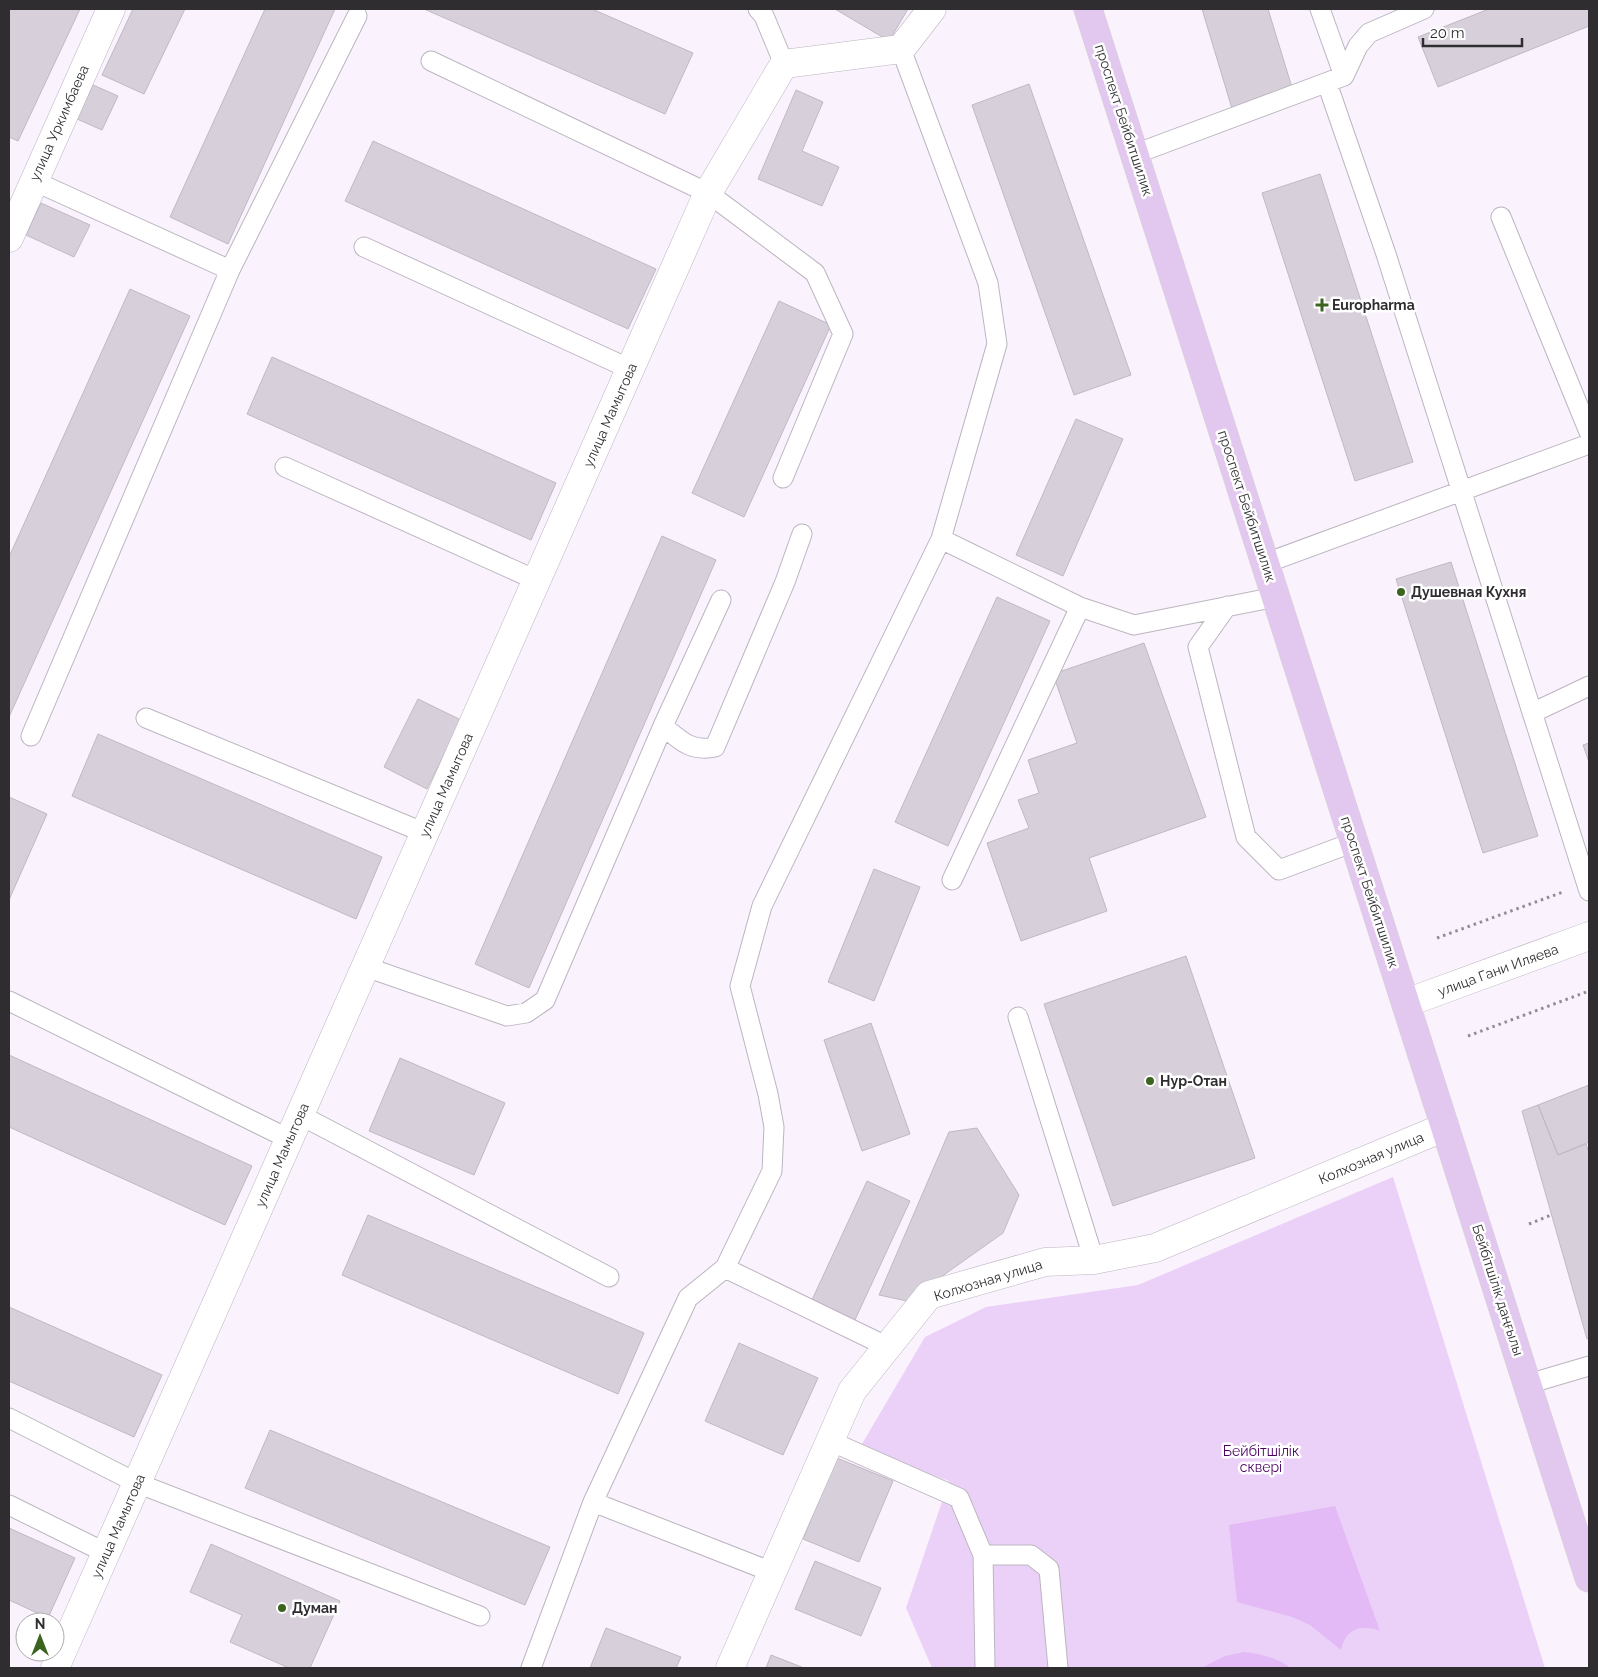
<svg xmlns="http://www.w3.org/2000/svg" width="1598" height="1677" font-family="Raleway,sans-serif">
  <rect width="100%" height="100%" fill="#faf2fd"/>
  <!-- green -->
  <path fill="#ebd1f8" d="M 1393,1177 L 1545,1668 L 932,1668 L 906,1608 L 949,1481 L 859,1449 L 925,1337 L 986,1307 L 1138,1285 Z"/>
  <!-- water -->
  <path fill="#e3b9f6" d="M 1335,1506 L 1380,1631 C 1361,1624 1346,1628 1341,1650 L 1310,1625 L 1292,1617 L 1237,1602 L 1229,1525 Z
    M 1244,1652 C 1262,1654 1277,1658 1291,1668 L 1201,1668 L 1225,1656 Z"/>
  <!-- building -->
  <path fill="#d7d0db" stroke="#c0b9c3" d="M 9,9 L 80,9 L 18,141 L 9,137 Z
    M 133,9 L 185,9 L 144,94 L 102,75 Z
    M 265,9 L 335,9 L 228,244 L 170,217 Z
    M 424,9 L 592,9 L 693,53 L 665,114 Z
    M 835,9 L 908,9 L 889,41 Z
    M 1202,9 L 1268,9 L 1294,94 L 1233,112 Z
    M 1489,9 L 1589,9 L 1589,26 L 1438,87 L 1418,37 Z
    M 1029,84 L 1131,375 L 1074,395 L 972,105 Z
    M 93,85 L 118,96 L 102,130 L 77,119 Z
    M 796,90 L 823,102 L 802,151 L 839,167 L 822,206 L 758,179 Z
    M 373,141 L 656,269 L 628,329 L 345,201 Z
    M 1320,174 L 1413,462 L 1355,481 L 1262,193 Z
    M 41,203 L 90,225 L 74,257 L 26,235 Z
    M 130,289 L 190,316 L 9,717 L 9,557 Z
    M 779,301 L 831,325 L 744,517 L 692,493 Z
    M 272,357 L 556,483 L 531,540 L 247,414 Z
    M 1076,419 L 1123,439 L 1063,576 L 1016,555 Z
    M 662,536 L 716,560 L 529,988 L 475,964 Z
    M 1451,562 L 1538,836 L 1483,853 L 1396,579 Z
    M 997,597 L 1050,621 L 948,846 L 895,822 Z
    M 1144,643 L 1206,817 L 1089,858 L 1107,911 L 1021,941 L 987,843 L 1029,828 L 1018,800 L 1039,793 L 1028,760 L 1077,743 L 1053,674 Z
    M 418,699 L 461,720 L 427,789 L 384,767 Z
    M 98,734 L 382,857 L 356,919 L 72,796 Z
    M 1589,743 L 1589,762 L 1583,745 Z
    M 9,797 L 47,814 L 9,900 Z
    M 874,869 L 920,887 L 874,1001 L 828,982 Z
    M 1186,956 L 1255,1158 L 1113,1206 L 1044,1004 Z
    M 871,1023 L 910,1134 L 862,1151 L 824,1040 Z
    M 9,1055 L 252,1166 L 225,1225 L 9,1127 Z
    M 400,1058 L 505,1103 L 474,1175 L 369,1131 Z
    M 1589,1085 L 1589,1142 L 1558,1155 L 1538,1105 Z
    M 1538,1105 L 1558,1155 L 1586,1144 L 1589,1153 L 1589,1338 L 1587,1339 L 1522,1111 Z
    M 977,1128 L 1019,1195 L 1003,1233 L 907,1301 L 879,1295 L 949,1132 Z
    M 867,1181 L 910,1201 L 854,1322 L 811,1302 Z
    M 368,1215 L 644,1333 L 618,1394 L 342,1275 Z
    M 9,1307 L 162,1375 L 134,1437 L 9,1381 Z
    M 739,1343 L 818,1378 L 783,1455 L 705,1421 Z
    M 270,1430 L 550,1547 L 525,1605 L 245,1488 Z
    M 837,1458 L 893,1481 L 859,1562 L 803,1539 Z
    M 9,1528 L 75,1558 L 48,1618 L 9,1600 Z
    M 211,1544 L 340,1601 L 310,1668 L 289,1668 L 230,1642 L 242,1615 L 190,1592 Z
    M 815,1561 L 881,1588 L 861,1636 L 795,1609 Z
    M 606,1628 L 681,1657 L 676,1668 L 590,1668 Z
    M 771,1655 L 804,1668 L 766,1668 Z"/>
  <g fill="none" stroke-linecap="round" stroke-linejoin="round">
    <defs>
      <path id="lane" d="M 758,9 L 764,16 L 784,64
        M 1320,9 L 1344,76
        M 431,61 L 708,193 L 815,273 L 843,334 L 783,478
        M 1327,83 L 1386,254 L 1589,891
        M 1135,154 L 1344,76 L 1358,46 L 1369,33 L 1424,9
        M 34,181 L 230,270 L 357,16
        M 1501,217 L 1589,432
        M 364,247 L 630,369
        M 285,467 L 536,580
        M 941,539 L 1080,607 L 1134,625 L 1276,597
        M 1266,563 L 1589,444
        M 1227,606 L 1198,647 L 1246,837 L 1279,870 L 1354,842
        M 1532,713 L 1589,686
        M 146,718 L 425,833
        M 663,726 C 681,741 691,752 715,747 L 785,582 L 802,534
        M 31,736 L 230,270
        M 952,880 L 1080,607
        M 366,967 L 507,1016 L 526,1013 L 545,1000 L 663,726 L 721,600
        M 9,1001 L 289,1139
        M 1018,1017 L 1094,1260
        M 300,1115 L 609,1277
        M 725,1268 L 888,1347
        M 1528,1384 L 1589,1366
        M 9,1418 L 137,1483 L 480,1616
        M 830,1441 L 959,1498 L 983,1555 L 985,1668
        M 9,1505 L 106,1553
        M 983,1555 L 1031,1555 L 1049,1569 L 1058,1668
        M 772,1572 L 593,1502 L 688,1298 L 725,1268 L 772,1171 L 774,1127 L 768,1094 L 740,986 L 762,906 L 941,539 L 997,344 L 988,283 L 901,49
        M 531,1668 L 593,1502"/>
      <path id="street" d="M 9,238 L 111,9
        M 55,1668 L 708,193 L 784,64 L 901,49 L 932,9
        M 730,1668 L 852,1391 L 929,1295 L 1045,1262 L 1094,1260 L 1155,1248 L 1445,1127"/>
      <path id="secondary" d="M 1406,1003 L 1589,936"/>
      <path id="primary" d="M 1088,9 L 1589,1578"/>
    </defs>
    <!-- lane casing -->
    <use href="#lane" stroke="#bcb5c0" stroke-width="21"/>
    <!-- street casing -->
    <use href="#street" stroke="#bcb5c0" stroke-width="29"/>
    <!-- secondary casing -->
    <use href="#secondary" stroke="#bcb5c0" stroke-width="29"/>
    <!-- primary casing -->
    <use href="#primary" stroke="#d6d5d6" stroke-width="29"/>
    <!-- path -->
    <path stroke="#928c94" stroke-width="3" stroke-dasharray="2.5 4" stroke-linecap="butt" d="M 1437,938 L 1563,892
      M 1468,1036 L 1589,991
      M 1529,1224 L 1551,1215"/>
    <!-- lane -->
    <use href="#lane" stroke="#fff" stroke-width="19"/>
    <!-- street -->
    <use href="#street" stroke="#fff" stroke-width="28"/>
    <!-- secondary -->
    <use href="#secondary" stroke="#fff" stroke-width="28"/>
    <!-- primary -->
    <use href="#primary" stroke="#e2c8ee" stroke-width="28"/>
  </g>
  <!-- markers -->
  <g fill="#3b6420" stroke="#fff" stroke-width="2">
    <path d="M1319.5 297.5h5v5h5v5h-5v5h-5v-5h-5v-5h5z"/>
    <circle cx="1401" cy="592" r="5"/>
    <circle cx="1150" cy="1081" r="5"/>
    <circle cx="282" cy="1608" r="5"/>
  </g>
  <g text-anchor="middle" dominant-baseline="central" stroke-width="5" stroke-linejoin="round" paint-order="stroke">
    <!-- street labels -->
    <g font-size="14" fill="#302d31" stroke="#fff">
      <text transform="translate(1124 120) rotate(72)">проспект Бейбитшилик</text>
      <text transform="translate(59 123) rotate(-66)">улица Уркимбаева</text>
      <text transform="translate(610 415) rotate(-66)">улица Мамытова</text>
      <text transform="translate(1247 506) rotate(72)">проспект Бейбитшилик</text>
      <text transform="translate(446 785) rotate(-66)">улица Мамытова</text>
      <text transform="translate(1370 892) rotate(72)">проспект Бейбитшилик</text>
      <text transform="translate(1498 970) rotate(-20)">улица Гани Иляева</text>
      <text transform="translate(282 1155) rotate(-66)">улица Мамытова</text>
      <text transform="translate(1371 1158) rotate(-23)">Колхозная улица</text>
      <text transform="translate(988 1280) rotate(-17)">Колхозная улица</text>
      <text transform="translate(1498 1290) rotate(72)">Бейбітшілік даңғылы</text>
      <text transform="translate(118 1526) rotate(-66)">улица Мамытова</text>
    </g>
    <!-- poi labels -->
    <g font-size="14" font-weight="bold" fill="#302d31" stroke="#fff" text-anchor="start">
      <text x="1332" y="305">Europharma</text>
      <text x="1411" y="592">Душевная Кухня</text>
      <text x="1160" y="1081">Нур-Отан</text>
      <text x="292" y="1608">Думан</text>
    </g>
    <!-- park labels -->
    <g font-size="14" fill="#4a0261" stroke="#fff">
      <text x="1261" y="1451">Бейбітшілік<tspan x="1261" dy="16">сквері</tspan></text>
    </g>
  </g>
  <!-- border -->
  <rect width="1598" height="1677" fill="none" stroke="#302d31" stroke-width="20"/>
  <!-- north arrow -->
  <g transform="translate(40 1637)"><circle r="24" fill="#ffffff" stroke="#acabad"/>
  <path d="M0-4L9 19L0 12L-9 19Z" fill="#3b6420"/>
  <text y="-8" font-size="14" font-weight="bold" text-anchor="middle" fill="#302d31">N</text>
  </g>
  <!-- scale -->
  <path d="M1423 38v8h99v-8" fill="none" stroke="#302d31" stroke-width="2.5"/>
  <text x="1430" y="38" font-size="15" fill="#302d31" stroke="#ffffff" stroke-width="4" paint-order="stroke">20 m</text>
</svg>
